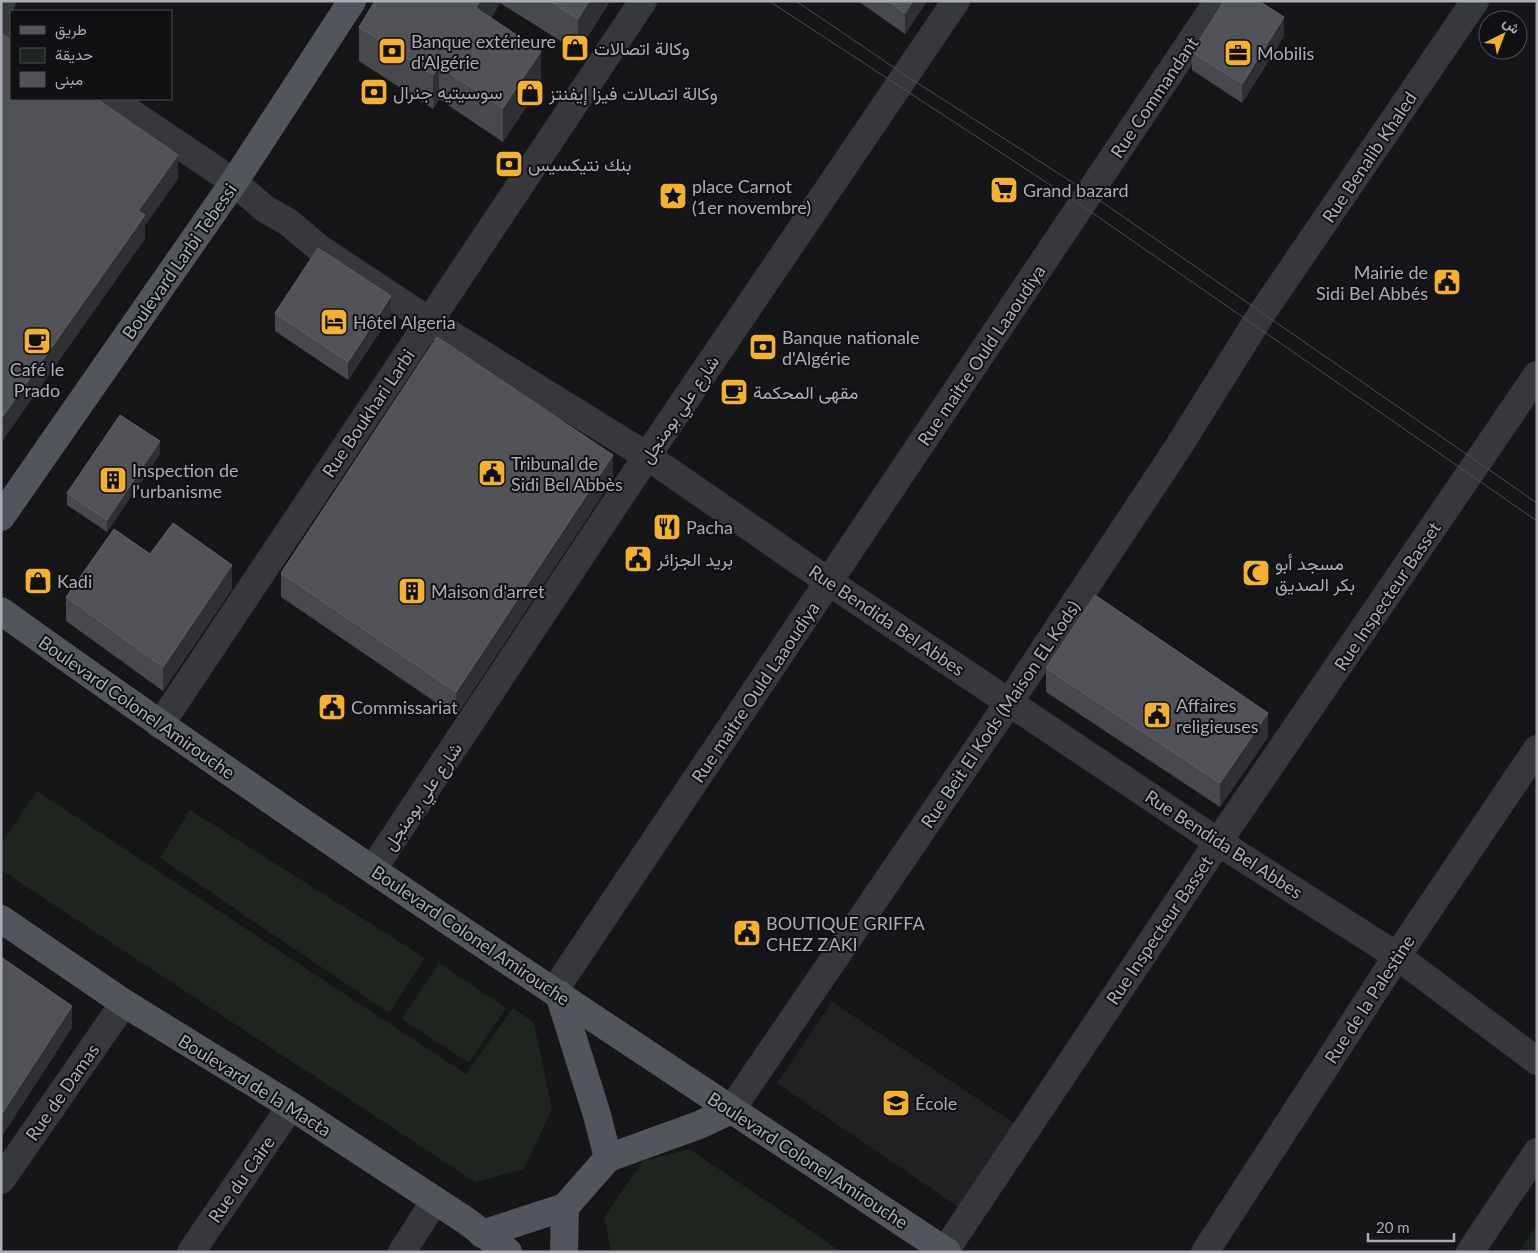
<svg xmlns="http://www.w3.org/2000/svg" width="1538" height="1253" font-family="Lato,Vazirmatn,sans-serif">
  <rect width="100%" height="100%" fill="#161618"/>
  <!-- built -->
  <path fill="#222225" d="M 832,1002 L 1015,1124 L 961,1209 L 777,1083 Z"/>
  <!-- green -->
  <path fill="#1e261f" d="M 37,791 L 466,1074 L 513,1008 L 534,1023 L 552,1109 L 524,1169 L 475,1182 L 1,870 L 1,844 Z
    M 190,810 L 425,958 L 389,1013 L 160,858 Z
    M 439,963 L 506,1008 L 469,1063 L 402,1019 Z
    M 689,1149 L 842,1252 L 611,1252 L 604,1217 L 643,1161 Z
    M 1537,1225 L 1537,1252 L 1519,1252 Z"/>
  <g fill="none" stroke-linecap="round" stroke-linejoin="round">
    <!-- minor -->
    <path stroke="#37383d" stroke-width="28" d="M 1,3 L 2,1
      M 1,25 L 11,31
      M 111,99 L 234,182 L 265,209 L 288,222 L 319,248 L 429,321 L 647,456 L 829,582 L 1218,842 L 1397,956 L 1537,1061
      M 160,725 L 643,1
      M 373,869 L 647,456 L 956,1
      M 554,991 L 1218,1
      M 731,1110 L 1010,701 L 1177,449 L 1262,313 L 1475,1
      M 1,1180 L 124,1003
      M 945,1251 L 1218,842 L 1537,375
      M 191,1252 L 291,1106
      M 402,1252 L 434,1202
      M 1205,1252 L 1397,956 L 1537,749
      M 1470,1252 L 1537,1152"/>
    <!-- major -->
    <path stroke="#53555c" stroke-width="28" d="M 1,517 L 234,182 L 352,1
      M 1,611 C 310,833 629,1042 947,1252
      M 1,919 L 124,1003 L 291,1106 L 465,1220 L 508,1252
      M 559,994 L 597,1115 L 608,1158
      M 482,1234 L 565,1207 L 608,1158 L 699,1125 L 731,1110
      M 564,1252 L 565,1207"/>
    <!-- tram -->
    <path stroke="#4a4c52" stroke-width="1" d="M 769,1 L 1081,205 L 1537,521
      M 796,1 L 905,75 L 1089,193 L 1537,503"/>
  </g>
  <!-- wall -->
  <path fill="#47494d" d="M 375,1 L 610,1 L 578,52 L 500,3 L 491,18 L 541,84 L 503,142 L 439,99 L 433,109 L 359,61 L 359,27 Z
    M 858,1 L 927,1 L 905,34 Z
    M 1284,36 L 1242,103 L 1192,70 L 1192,52 Z
    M 275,313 L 391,315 L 348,380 L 275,331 Z
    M 160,454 L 107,532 L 67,505 L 67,493 Z
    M 613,479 L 456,716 L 281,597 L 281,573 Z
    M 150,554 L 232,589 L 163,691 L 66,621 L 66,597 Z
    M 1046,668 L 1268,737 L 1220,807 L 1046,692 Z"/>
  <!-- shaded-wall -->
  <path fill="#2f3033" d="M 480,1 L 500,1 L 500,3 L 476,42 L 476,8 Z
    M 589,1 L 610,1 L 578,52 L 578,19 Z
    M 913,1 L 927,1 L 905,34 L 905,13 Z
    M 1284,17 L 1284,36 L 1242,103 L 1242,84 Z
    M 541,51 L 541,84 L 503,142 L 503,108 Z
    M 439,66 L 439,99 L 433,109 L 433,75 Z
    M 178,155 L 178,179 L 145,226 L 145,239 L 1,443 L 1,419 L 138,211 Z
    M 391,296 L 391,315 L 348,380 L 348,362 Z
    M 160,441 L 160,454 L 107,532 L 107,520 Z
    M 613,455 L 613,479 L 456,716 L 456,692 Z
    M 232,565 L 232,589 L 163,691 L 163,667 Z
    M 1268,713 L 1268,737 L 1220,807 L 1220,783 Z
    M 72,1006 L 72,1028 L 1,1138 L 1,1115 Z"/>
  <!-- building -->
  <path fill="#525359" stroke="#5f6168" d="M 375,1 L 480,1 L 476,8 L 541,51 L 503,108 L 439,66 L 433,75 L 359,27 Z
    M 550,1 L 589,1 L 578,19 Z
    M 888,1 L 913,1 L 905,13 Z
    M 1224,1 L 1259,1 L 1284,17 L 1242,84 L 1192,52 Z
    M 1,33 L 11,40 L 11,99 L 97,99 L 178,155 L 138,211 L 145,215 L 1,419 Z
    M 318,248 L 391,296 L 348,362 L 275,313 Z
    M 437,337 L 613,455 L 456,692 L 281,573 Z
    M 120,415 L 160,441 L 107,520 L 67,493 Z
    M 173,523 L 232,565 L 163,667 L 66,597 L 114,529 L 150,554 Z
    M 1095,595 L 1268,713 L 1220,783 L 1046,668 Z
    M 1,957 L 72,1006 L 1,1115 Z"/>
  <!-- icons -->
  <defs>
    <symbol id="shop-square" viewBox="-11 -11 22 22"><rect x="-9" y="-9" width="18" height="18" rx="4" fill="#f2b134" stroke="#111113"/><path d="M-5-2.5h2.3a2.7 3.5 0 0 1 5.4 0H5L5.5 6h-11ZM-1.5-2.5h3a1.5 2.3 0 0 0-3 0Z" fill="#111"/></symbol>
    <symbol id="bank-square" viewBox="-11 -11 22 22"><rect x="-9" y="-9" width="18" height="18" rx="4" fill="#f2b134" stroke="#111113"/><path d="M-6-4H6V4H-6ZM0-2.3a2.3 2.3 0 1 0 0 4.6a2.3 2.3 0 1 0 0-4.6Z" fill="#111"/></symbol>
    <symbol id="office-square" viewBox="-11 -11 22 22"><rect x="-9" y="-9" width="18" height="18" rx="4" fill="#f2b134" stroke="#111113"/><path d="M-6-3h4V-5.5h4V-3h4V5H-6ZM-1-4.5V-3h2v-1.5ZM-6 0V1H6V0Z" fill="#111"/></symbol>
    <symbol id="supermarket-square" viewBox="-11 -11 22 22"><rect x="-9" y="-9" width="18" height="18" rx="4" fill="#f2b134" stroke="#111113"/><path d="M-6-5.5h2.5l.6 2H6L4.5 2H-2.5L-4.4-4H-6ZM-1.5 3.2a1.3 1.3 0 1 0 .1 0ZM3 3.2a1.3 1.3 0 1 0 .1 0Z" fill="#111"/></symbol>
    <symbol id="sight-square" viewBox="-11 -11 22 22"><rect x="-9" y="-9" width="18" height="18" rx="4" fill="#f2b134" stroke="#111113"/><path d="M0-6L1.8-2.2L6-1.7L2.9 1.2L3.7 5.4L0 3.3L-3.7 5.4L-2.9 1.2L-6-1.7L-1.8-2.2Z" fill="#111"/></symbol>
    <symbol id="civic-square" viewBox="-11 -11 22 22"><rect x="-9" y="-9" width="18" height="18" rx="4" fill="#f2b134" stroke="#111113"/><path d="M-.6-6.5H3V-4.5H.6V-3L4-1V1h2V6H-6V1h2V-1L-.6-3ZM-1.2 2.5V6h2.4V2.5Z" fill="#111"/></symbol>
    <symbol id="hotel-square" viewBox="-11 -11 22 22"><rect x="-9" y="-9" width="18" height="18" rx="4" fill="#f2b134" stroke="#111113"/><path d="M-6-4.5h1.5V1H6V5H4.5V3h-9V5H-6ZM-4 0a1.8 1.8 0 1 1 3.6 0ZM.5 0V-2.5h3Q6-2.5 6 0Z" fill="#111"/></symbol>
    <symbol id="cafe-square" viewBox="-11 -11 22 22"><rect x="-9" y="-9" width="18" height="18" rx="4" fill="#f2b134" stroke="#111113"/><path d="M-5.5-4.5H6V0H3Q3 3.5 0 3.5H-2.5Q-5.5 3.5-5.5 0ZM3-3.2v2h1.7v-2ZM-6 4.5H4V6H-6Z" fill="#111"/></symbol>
    <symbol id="building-square" viewBox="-11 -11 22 22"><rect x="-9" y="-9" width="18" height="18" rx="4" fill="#f2b134" stroke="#111113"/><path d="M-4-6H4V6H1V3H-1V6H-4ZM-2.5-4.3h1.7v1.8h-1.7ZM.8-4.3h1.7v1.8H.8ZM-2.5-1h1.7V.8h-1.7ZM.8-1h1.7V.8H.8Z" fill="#111"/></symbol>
    <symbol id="restaurant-square" viewBox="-11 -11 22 22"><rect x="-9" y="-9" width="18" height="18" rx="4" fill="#f2b134" stroke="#111113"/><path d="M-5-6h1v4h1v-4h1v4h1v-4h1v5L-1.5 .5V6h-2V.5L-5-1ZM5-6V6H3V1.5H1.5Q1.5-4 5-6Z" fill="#111"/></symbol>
    <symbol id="mosque-square" viewBox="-11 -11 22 22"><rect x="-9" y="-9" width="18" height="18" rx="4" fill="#f2b134" stroke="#111113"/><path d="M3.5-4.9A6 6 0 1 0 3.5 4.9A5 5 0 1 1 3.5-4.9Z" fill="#111"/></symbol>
    <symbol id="school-square" viewBox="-11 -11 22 22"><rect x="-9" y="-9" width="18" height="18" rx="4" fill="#f2b134" stroke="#111113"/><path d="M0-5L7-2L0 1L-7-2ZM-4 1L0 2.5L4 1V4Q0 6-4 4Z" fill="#111"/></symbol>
  </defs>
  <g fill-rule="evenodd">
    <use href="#shop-square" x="559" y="32" width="32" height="32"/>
    <use href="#bank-square" x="376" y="35" width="32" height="32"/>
    <use href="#office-square" x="1222" y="37" width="32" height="32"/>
    <use href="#bank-square" x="358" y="76" width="32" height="32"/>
    <use href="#shop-square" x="514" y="77" width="32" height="32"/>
    <use href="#bank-square" x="493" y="148" width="32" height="32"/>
    <use href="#supermarket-square" x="988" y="174" width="32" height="32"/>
    <use href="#sight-square" x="657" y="180" width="32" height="32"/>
    <use href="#civic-square" x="1431" y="266" width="32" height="32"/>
    <use href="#hotel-square" x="318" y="306" width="32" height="32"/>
    <use href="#cafe-square" x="21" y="325" width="32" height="32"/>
    <use href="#bank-square" x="747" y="331" width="32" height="32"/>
    <use href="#cafe-square" x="718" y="376" width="32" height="32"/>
    <use href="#civic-square" x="476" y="457" width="32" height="32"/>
    <use href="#building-square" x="97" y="464" width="32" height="32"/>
    <use href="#restaurant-square" x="651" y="511" width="32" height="32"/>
    <use href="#civic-square" x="622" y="543" width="32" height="32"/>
    <use href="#mosque-square" x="1240" y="557" width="32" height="32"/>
    <use href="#shop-square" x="22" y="565" width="32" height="32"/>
    <use href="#building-square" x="396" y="575" width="32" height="32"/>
    <use href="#civic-square" x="316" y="691" width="32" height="32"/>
    <use href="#civic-square" x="1141" y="699" width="32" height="32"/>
    <use href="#civic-square" x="731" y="917" width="32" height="32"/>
    <use href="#school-square" x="880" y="1087" width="32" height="32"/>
  </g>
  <g text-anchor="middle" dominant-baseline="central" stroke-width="4" stroke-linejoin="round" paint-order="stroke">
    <!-- poi labels -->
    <g font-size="18" fill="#a8adb8" stroke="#111113" text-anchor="start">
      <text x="411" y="41">Banque extérieure<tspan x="411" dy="21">d'Algérie</tspan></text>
      <text x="594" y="48">وكالة اتصالات</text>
      <text x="1257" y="53">Mobilis</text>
      <text x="393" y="92">سوسيتيه جنرال</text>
      <text x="549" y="93">وكالة اتصالات فيزا إيفنتز</text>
      <text x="528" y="164">بنك نتيكسيس</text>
      <text x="692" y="186">place Carnot<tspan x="692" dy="21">(1er novembre)</tspan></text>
      <text x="1023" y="190">Grand bazard</text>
      <text x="1428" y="272" text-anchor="end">Mairie de<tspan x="1428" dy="21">Sidi Bel Abbés</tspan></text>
      <text x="353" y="322">Hôtel Algeria</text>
      <text x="782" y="337">Banque nationale<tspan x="782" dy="21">d'Algérie</tspan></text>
      <text x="37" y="369" text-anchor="middle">Café le<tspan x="37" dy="21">Prado</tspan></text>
      <text x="753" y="392">مقهى المحكمة</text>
      <text x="511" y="463">Tribunal de<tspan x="511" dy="21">Sidi Bel Abbès</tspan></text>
      <text x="132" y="470">Inspection de<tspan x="132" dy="21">l'urbanisme</tspan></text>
      <text x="686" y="527">Pacha</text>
      <text x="657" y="559">بريد الجزائر</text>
      <text x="1275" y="563">مسجد أبو<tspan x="1275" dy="21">بكر الصديق</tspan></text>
      <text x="57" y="581">Kadi</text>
      <text x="431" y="591">Maison d'arret</text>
      <text x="1176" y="705">Affaires<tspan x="1176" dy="21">religieuses</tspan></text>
      <text x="351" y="707">Commissariat</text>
      <text x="766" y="923">BOUTIQUE GRIFFA<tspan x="766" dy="21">CHEZ ZAKI</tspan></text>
      <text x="915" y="1103">École</text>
    </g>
    <!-- street labels -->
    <g font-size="18" fill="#a8adb8" stroke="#111113">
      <text transform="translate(1154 97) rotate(-56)">Rue Commandant</text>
      <text transform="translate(1369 157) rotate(-56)">Rue Benalib Khaled</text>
      <text transform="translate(179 261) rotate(-55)">Boulevard Larbi Tebessi</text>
      <text transform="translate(981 355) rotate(-56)">Rue maitre Ould Laaoudiya</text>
      <text transform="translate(679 409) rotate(-56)">شارع علي بومنجل</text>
      <text transform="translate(368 413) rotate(-56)">Rue Boukhari Larbi</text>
      <text transform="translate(1387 596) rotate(-56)">Rue Inspecteur Basset</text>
      <text transform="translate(887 620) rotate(34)">Rue Bendida Bel Abbes</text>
      <text transform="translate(755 692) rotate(-56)">Rue maitre Ould Laaoudiya</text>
      <text transform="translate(137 707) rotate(35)">Boulevard Colonel Amirouche</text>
      <text transform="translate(1000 714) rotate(-56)">Rue Beit El Kods (Maison EL Kods)</text>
      <text transform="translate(422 796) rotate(-56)">شارع علي بومنجل</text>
      <text transform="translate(1224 844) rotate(33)">Rue Bendida Bel Abbes</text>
      <text transform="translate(1159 930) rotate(-56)">Rue Inspecteur Basset</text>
      <text transform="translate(471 935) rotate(34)">Boulevard Colonel Amirouche</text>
      <text transform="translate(1369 999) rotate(-57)">Rue de la Palestine</text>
      <text transform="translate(255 1085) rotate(32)">Boulevard de la Macta</text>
      <text transform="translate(62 1092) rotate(-55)">Rue de Damas</text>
      <text transform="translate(808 1160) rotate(33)">Boulevard Colonel Amirouche</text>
      <text transform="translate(241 1179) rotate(-55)">Rue du Caire</text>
    </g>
  </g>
  <!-- border -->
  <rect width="1538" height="1253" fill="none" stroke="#a8adb8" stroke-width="5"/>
  <!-- legend -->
  <rect x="10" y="10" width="162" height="90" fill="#111113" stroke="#4d4f55"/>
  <rect x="20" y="26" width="25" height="8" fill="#53555c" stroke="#4d4f55"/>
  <text x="55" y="35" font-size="15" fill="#a8adb8">طريق</text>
  <rect x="20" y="48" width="25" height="15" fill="#1e261f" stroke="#4d4f55"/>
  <text x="55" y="60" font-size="15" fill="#a8adb8">حديقة</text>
  <rect x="20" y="72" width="25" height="15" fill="#525359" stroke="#4d4f55"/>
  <text x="55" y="85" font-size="15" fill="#a8adb8">مبنى</text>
  <!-- north arrow -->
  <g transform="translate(1503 35) rotate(42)"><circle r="24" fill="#111113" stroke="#4d4f55"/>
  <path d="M0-4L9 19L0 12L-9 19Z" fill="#f2b134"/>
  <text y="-8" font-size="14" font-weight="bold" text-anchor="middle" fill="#a8adb8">ش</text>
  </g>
  <!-- scale -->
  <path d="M1368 1233v8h86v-8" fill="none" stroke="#a8adb8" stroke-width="2.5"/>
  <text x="1376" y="1233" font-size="15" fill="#a8adb8" stroke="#111113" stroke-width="4" paint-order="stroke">20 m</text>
</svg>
